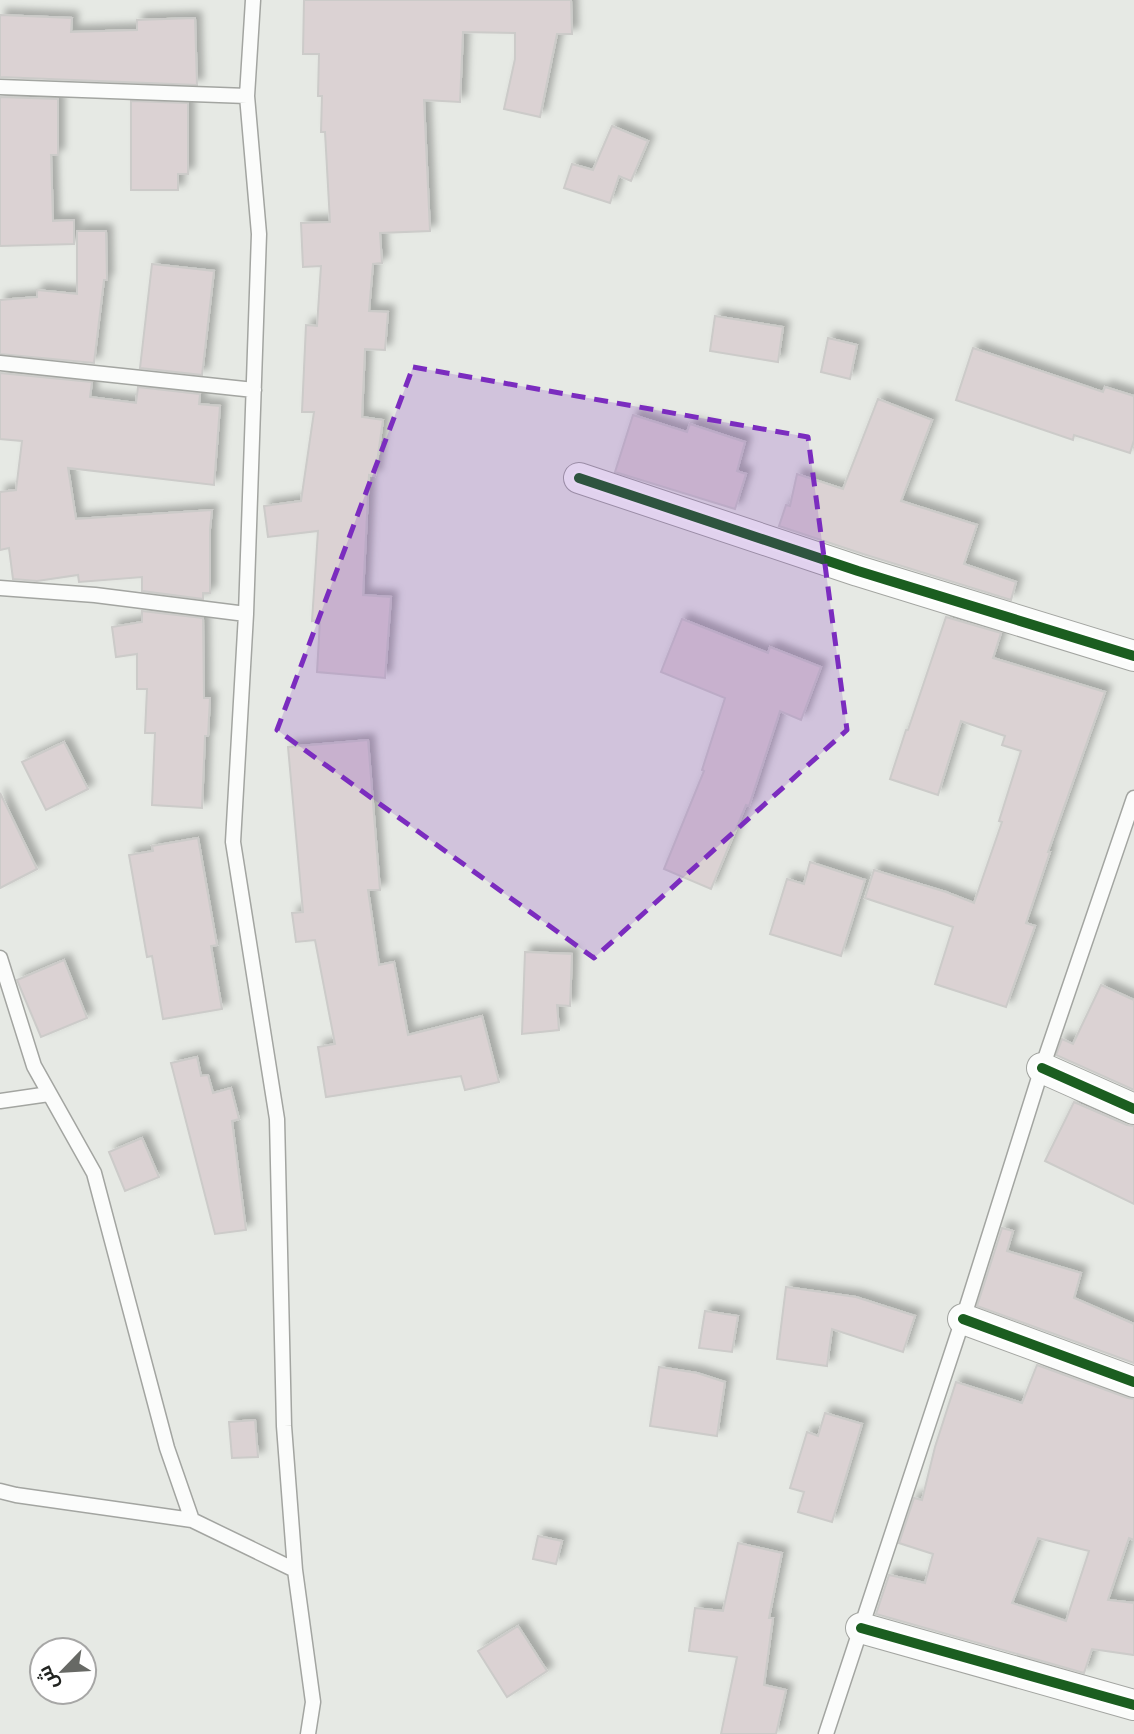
<svg xmlns="http://www.w3.org/2000/svg" width="1134" height="1734" font-family="Commissioner,Cairo,sans-serif">
  <defs>
    <filter id="shadow"><feDropShadow dx="6" dy="-6" stdDeviation="3.5" flood-color="#0004"/></filter>
  </defs>
  <rect width="100%" height="100%" fill="#e6e9e4"/>
  <!-- building -->
  <path fill="#dbd2d3" stroke="#cccbc9" stroke-width="2" fill-rule="evenodd" filter="url(#shadow)" d="M 304,0 L 571,0 L 572,34 L 557,34 L 540,117 L 504,109 L 515,59 L 515,33 L 463,32 L 460,102 L 424,100 L 430,231 L 380,233 L 382,263 L 373,264 L 369,311 L 388,312 L 385,350 L 365,349 L 362,417 L 383,420 L 375,476 L 369,475 L 363,595 L 391,597 L 385,678 L 317,672 L 320,620 L 312,621 L 318,531 L 268,537 L 264,506 L 301,501 L 314,412 L 302,412 L 306,325 L 317,326 L 321,266 L 303,267 L 301,223 L 330,222 L 325,132 L 321,132 L 322,96 L 318,96 L 319,54 L 303,54 Z
    M 0,15 L 72,18 L 71,32 L 137,30 L 137,20 L 195,18 L 197,85 L 0,77 Z
    M 0,97 L 58,99 L 58,155 L 51,155 L 53,221 L 74,220 L 74,244 L 0,246 Z
    M 131,101 L 188,103 L 188,174 L 178,174 L 178,190 L 131,190 Z
    M 612,126 L 648,141 L 631,181 L 619,176 L 610,203 L 564,188 L 572,164 L 593,170 Z
    M 77,231 L 106,231 L 107,280 L 104,280 L 94,363 L 0,354 L 0,300 L 37,297 L 37,290 L 77,294 Z
    M 152,264 L 214,271 L 202,375 L 140,368 Z
    M 715,316 L 783,327 L 778,362 L 710,351 Z
    M 828,338 L 857,345 L 850,379 L 821,372 Z
    M 973,348 L 1103,392 L 1105,387 L 1134,396 L 1134,440 L 1130,453 L 1074,435 L 1073,440 L 956,400 Z
    M 0,373 L 92,382 L 90,397 L 136,403 L 138,387 L 200,394 L 199,404 L 220,406 L 214,485 L 68,468 L 76,519 L 212,510 L 210,529 L 210,593 L 203,593 L 203,599 L 142,591 L 142,577 L 79,582 L 78,575 L 37,581 L 13,579 L 9,548 L 0,550 L 0,492 L 16,490 L 22,441 L 0,439 Z
    M 878,399 L 932,420 L 901,501 L 977,525 L 964,564 L 1016,582 L 1011,600 L 863,554 L 779,526 L 786,505 L 790,506 L 797,474 L 843,489 Z
    M 633,415 L 687,432 L 690,424 L 745,442 L 737,471 L 746,474 L 735,509 L 615,472 Z
    M 142,611 L 203,618 L 204,698 L 210,698 L 208,736 L 205,736 L 202,808 L 152,805 L 155,733 L 145,733 L 147,689 L 137,689 L 137,654 L 116,657 L 112,627 L 142,622 Z
    M 946,617 L 1001,633 L 993,658 L 1105,692 L 1048,852 L 1050,852 L 1026,923 L 1035,926 L 1006,1007 L 935,984 L 953,927 L 865,898 L 874,870 L 946,892 L 974,903 L 1002,822 L 999,821 L 1021,751 L 1002,745 L 1005,736 L 961,721 L 938,795 L 890,779 L 906,730 L 908,730 Z
    M 682,619 L 768,653 L 770,647 L 821,667 L 801,720 L 780,711 L 749,806 L 746,805 L 711,889 L 664,869 L 704,771 L 702,770 L 725,698 L 661,672 Z
    M 368,740 L 380,890 L 368,890 L 379,965 L 394,962 L 408,1035 L 482,1016 L 499,1082 L 465,1090 L 461,1076 L 326,1097 L 318,1047 L 335,1044 L 315,940 L 296,942 L 292,913 L 303,912 L 288,747 Z
    M 64,742 L 88,789 L 46,810 L 22,762 Z
    M 0,793 L 37,869 L 0,888 Z
    M 198,838 L 217,945 L 211,946 L 222,1009 L 163,1019 L 152,956 L 147,957 L 129,855 L 153,851 L 152,846 Z
    M 810,862 L 865,880 L 841,956 L 770,934 L 787,879 L 804,884 Z
    M 525,952 L 572,954 L 570,1006 L 557,1005 L 559,1030 L 522,1034 Z
    M 64,960 L 87,1018 L 41,1037 L 17,980 Z
    M 1101,985 L 1134,1000 L 1134,1090 L 1056,1055 L 1062,1039 L 1073,1044 Z
    M 197,1057 L 201,1076 L 208,1075 L 213,1093 L 231,1088 L 239,1119 L 232,1121 L 246,1230 L 215,1234 L 171,1063 Z
    M 1074,1102 L 1127,1125 L 1134,1126 L 1134,1204 L 1045,1161 Z
    M 142,1138 L 159,1177 L 125,1191 L 109,1152 Z
    M 1002,1228 L 1013,1231 L 1007,1251 L 1081,1273 L 1074,1298 L 1134,1324 L 1134,1363 L 977,1306 Z
    M 786,1287 L 856,1297 L 915,1316 L 903,1352 L 832,1329 L 827,1366 L 777,1359 Z
    M 705,1311 L 738,1316 L 732,1352 L 699,1348 Z
    M 1037,1365 L 1128,1398 L 1134,1399 L 1134,1540 L 1129,1538 L 1108,1600 L 1134,1603 L 1134,1655 L 1092,1649 L 1084,1673 L 876,1614 L 889,1575 L 925,1583 L 933,1554 L 899,1543 L 914,1498 L 922,1500 L 935,1447 L 956,1382 L 1022,1403 ZM 1038,1538 L 1089,1551 L 1066,1621 L 1012,1603 Z
    M 659,1367 L 697,1373 L 725,1382 L 717,1436 L 650,1426 Z
    M 825,1413 L 862,1424 L 832,1522 L 798,1512 L 804,1492 L 790,1488 L 807,1432 L 818,1436 Z
    M 255,1420 L 258,1457 L 232,1458 L 229,1422 Z
    M 538,1536 L 562,1541 L 556,1564 L 533,1559 Z
    M 738,1543 L 782,1553 L 769,1618 L 773,1618 L 764,1685 L 786,1690 L 776,1734 L 721,1734 L 737,1657 L 689,1651 L 695,1608 L 723,1611 Z
    M 518,1626 L 547,1671 L 507,1697 L 478,1651 Z"/>
  <g fill="none" stroke-linecap="round" stroke-linejoin="round">
    <defs>
      <path id="service" d="M 253,0 L 247,96 L 259,234 L 246,614 L 233,842 L 277,1119 L 284,1426 L 295,1570 L 313,1702 L 308,1734
        M 0,87 L 247,96
        M 0,363 L 254,390
        M 0,588 L 95,595 L 246,614
        M 0,958 L 34,1066 L 94,1173 L 167,1448 L 192,1520
        M 0,1101 L 49,1094
        M 0,1491 L 16,1495 L 192,1520 L 295,1570
        M 826,1734 L 963,1319 L 1042,1068 L 1134,798"/>
      <path id="minor" d="M 579,478 L 858,571 L 1134,656
        M 1042,1068 L 1134,1109
        M 963,1319 L 1134,1382
        M 861,1628 L 1134,1705"/>
    </defs>
    <!-- service casing -->
    <use href="#service" stroke="#a3a5a1" stroke-width="17"/>
    <!-- minor casing -->
    <use href="#minor" stroke="#a3a5a1" stroke-width="32"/>
    <!-- service -->
    <use href="#service" stroke="#fbfcfb" stroke-width="14"/>
    <!-- minor -->
    <use href="#minor" stroke="#fbfcfb" stroke-width="30"/>
    <defs>
      <path id="cycleway" d="M 579,478 L 858,571 L 1134,656
        M 1042,1068 L 1134,1109
        M 963,1319 L 1134,1382
        M 861,1628 L 1134,1705"/>
    </defs>
    <!-- cycleway casing -->
    <use href="#cycleway" stroke="#fff" stroke-width="15"/>
    <!-- cycleway -->
    <use href="#cycleway" stroke="#1b5e20" stroke-width="10"/>
  </g>
  <!-- marked area -->
  <path fill="#7b2cbf" fill-opacity="0.2" stroke="#7b2cbf" stroke-width="5" stroke-dasharray="14 9" stroke-linejoin="round" d="M 413,367 L 808,437 L 847,730 L 594,958 L 277,730 Z"/>
  <!-- north arrow -->
  <g transform="translate(63 1671) rotate(245)"><circle r="33" fill="#ffffff" stroke="#a7a7a6" stroke-width="2"/>
  <path d="M0-5L12 26L0 18L-12 26Z" fill="#676965"/>
  <text y="-10" font-size="19" font-weight="bold" text-anchor="middle" fill="#222421">ش</text>
  </g>
</svg>
